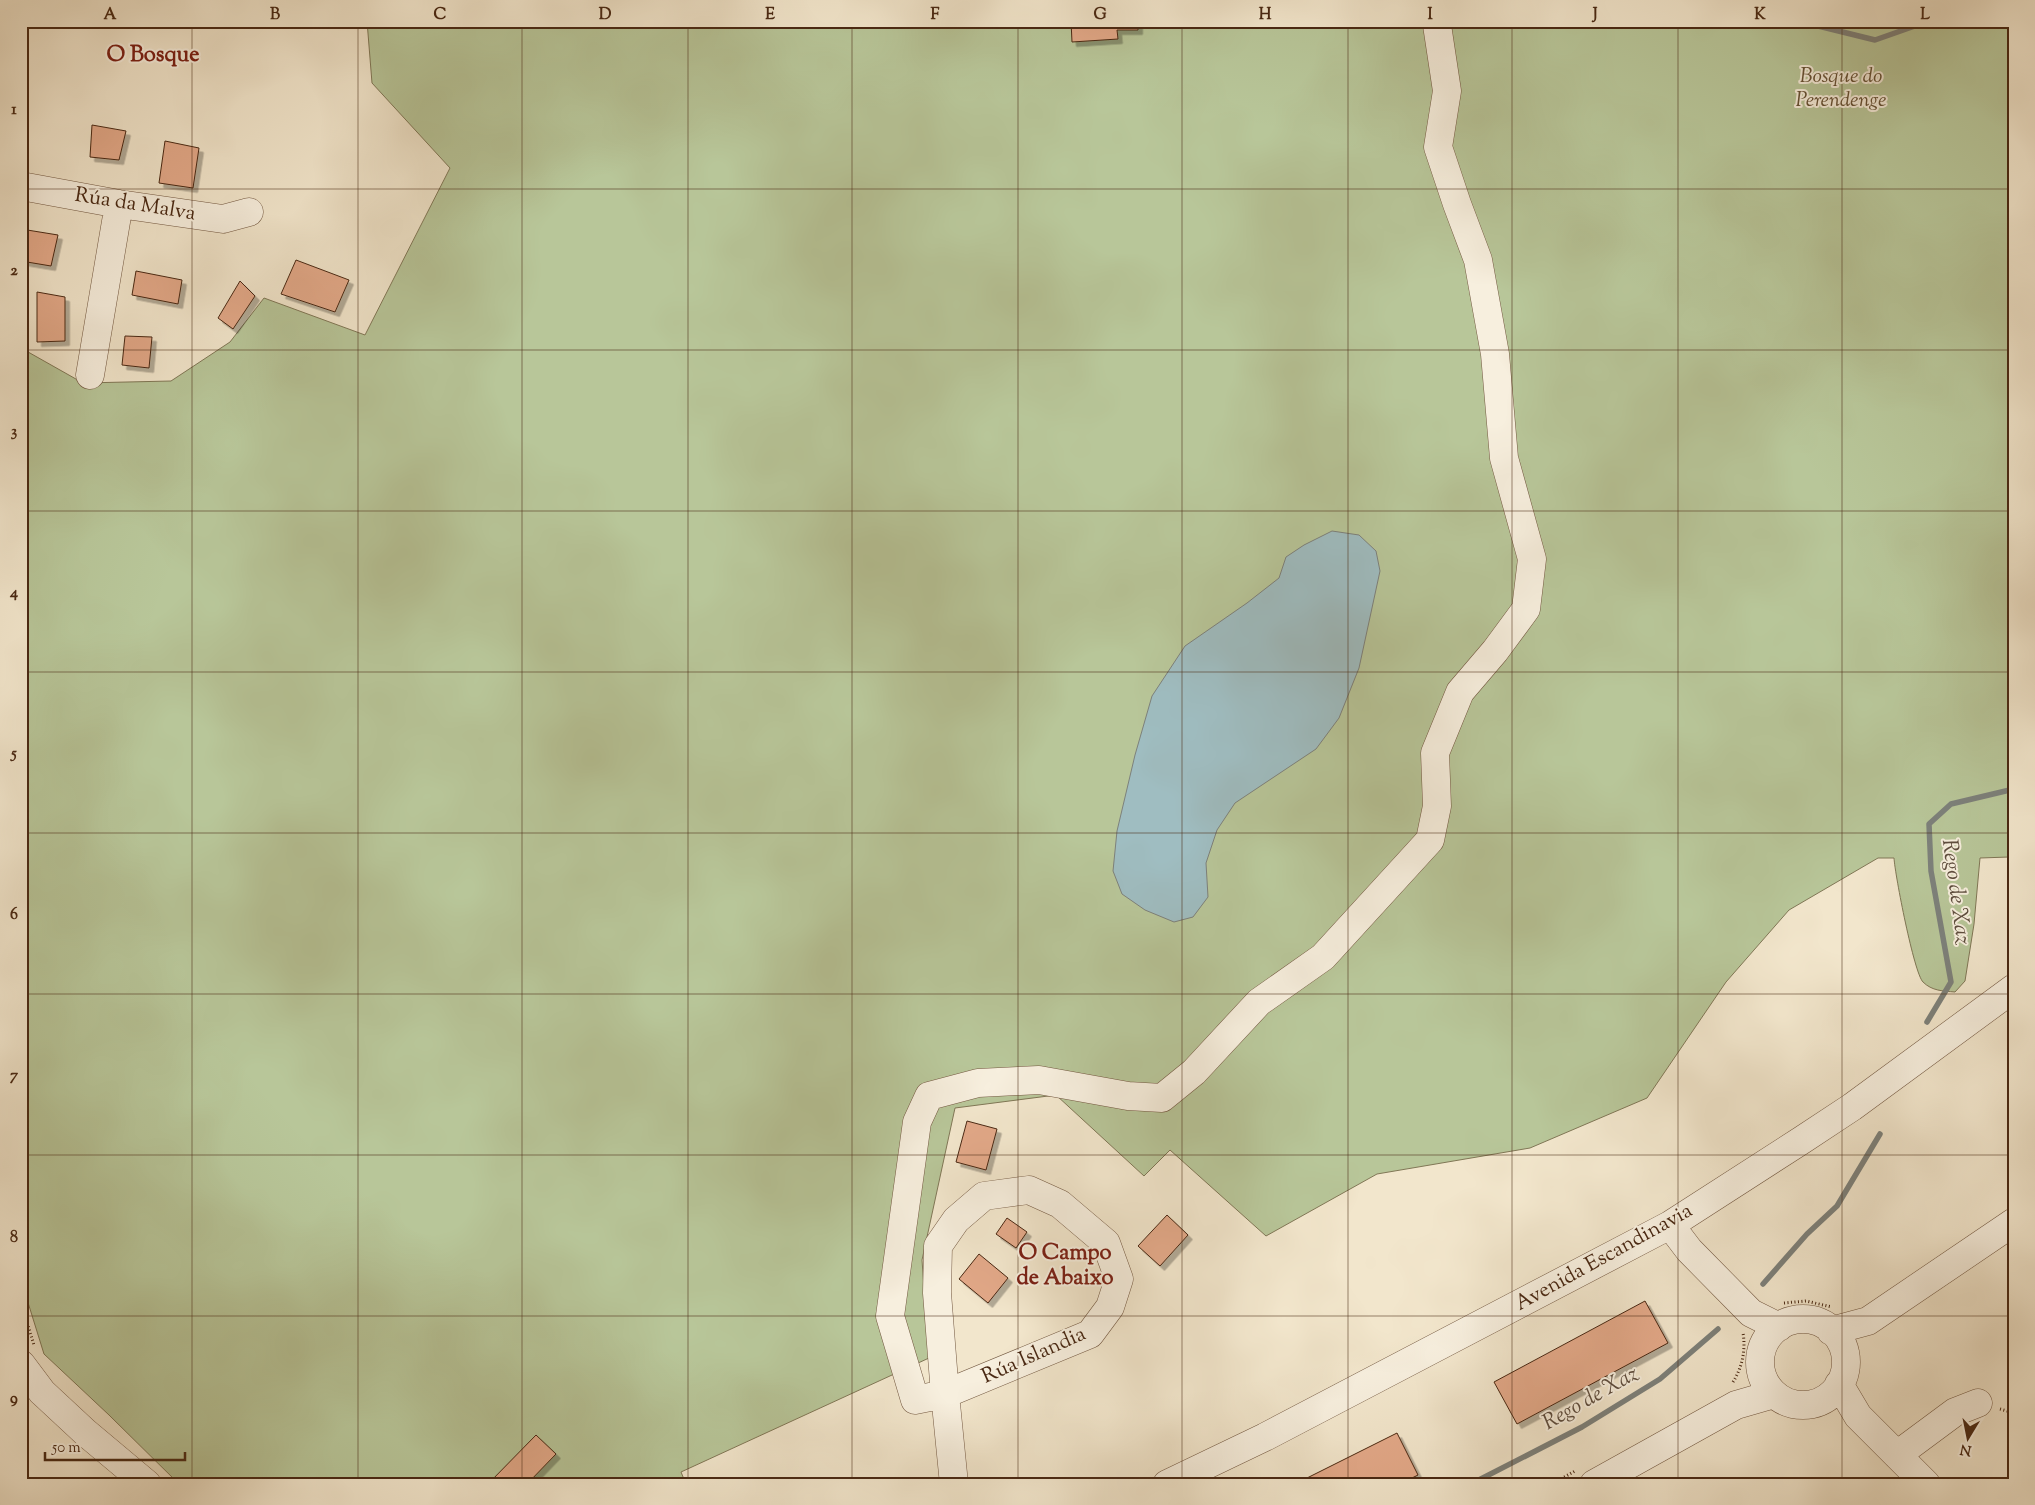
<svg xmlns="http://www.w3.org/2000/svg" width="2035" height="1505" font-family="'Sorts Mill Goudy',serif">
  <defs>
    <filter id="shadow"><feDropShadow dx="4.5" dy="4.5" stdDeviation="0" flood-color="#0004"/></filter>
  </defs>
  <rect width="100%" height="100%" fill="#f2e6cc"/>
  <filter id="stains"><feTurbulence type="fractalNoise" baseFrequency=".004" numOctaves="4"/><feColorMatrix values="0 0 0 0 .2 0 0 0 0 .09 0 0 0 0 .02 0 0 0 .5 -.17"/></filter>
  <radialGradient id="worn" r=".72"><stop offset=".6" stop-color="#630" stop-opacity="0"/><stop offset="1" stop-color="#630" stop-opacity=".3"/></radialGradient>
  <!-- green -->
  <path fill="#b8c699" stroke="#807756" d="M 367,21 L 2014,21 L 2014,854 L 2009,857 L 1980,858 L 1974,924 L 1965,981 L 1955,992 C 1943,991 1932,991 1923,982 C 1914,973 1895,875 1894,858 L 1878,858 L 1789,910 L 1726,982 L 1647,1098 L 1530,1148 L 1377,1174 L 1266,1236 L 1170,1150 L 1144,1176 L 1056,1095 L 955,1108 L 922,1260 L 929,1358 L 681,1472 L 686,1484 L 179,1484 L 109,1415 L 44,1354 L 21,1280 L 21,348 L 83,383 L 171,381 L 230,342 L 264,298 L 365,335 L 450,168 L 372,83 Z"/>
  <!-- water -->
  <path fill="#9fbdc1" stroke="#7d817b" d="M 1332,531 L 1359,535 L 1376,551 L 1380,571 L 1359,668 L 1339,718 L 1316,749 L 1235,803 L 1217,830 L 1206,863 L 1208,897 L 1193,917 L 1174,922 L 1145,910 L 1122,894 L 1113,871 L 1117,831 L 1135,755 L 1152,696 L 1185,646 L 1247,603 L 1279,578 L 1286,557 L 1304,545 Z"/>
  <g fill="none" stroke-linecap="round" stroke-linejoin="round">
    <!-- stream -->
    <path stroke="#7d817b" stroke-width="5.5" d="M 1798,21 L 1875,40 L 1929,21
      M 1927,1022 L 1951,982 L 1931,871 L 1929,824 L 1951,804 L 2014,789
      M 1763,1284 L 1807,1234 L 1837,1206 L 1880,1134
      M 1471,1484 L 1582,1427 L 1660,1379 L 1718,1329"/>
  </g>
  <!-- building -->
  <path fill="#e3a989" stroke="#492813" filter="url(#shadow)" d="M 1071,21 L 1145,21 L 1138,22 L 1138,30 L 1117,30 L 1118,39 L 1072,42 Z
    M 92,125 L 126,131 L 119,160 L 90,157 Z
    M 165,141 L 199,148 L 193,188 L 159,183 Z
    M 21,229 L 58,235 L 51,266 L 21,261 Z
    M 296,260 L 349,280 L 335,312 L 281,294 Z
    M 136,271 L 182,280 L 178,304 L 132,295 Z
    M 240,281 L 255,296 L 233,329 L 218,318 Z
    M 37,292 L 65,297 L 65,341 L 37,342 Z
    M 125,336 L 152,337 L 149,368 L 122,365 Z
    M 967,1121 L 997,1129 L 986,1170 L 956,1162 Z
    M 1167,1215 L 1188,1235 L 1160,1266 L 1138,1246 Z
    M 1007,1218 L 1027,1232 L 1016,1248 L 996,1234 Z
    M 979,1254 L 1008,1278 L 988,1303 L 959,1279 Z
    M 1645,1301 L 1668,1343 L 1517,1424 L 1494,1382 Z
    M 1397,1433 L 1418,1475 L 1400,1484 L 1295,1484 Z
    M 536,1435 L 556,1454 L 527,1484 L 488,1484 Z"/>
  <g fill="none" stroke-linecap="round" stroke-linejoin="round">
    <defs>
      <path id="minor" d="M 21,186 L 119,204 L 223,219 L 249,212
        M 90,375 L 119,204
        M 1670,1225 L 1689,1250 L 1751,1313 L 1779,1327
        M1760 1362a43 43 0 1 1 86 0a43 43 0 1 1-86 0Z
        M 1831,1331 L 1868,1321 L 2014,1222
        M 21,1364 L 42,1392 L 85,1432 L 147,1484
        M 1839,1384 L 1858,1416 L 1926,1484
        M 1897,1455 L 1955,1412 L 1978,1403
        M 954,1484 L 945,1394 L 937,1293 L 938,1246 L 956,1220 L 984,1196 L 1029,1190 L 1060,1204 L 1106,1243 L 1119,1279 L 1110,1307 L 1090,1334 L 945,1394 L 915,1400 L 890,1316 L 917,1122 L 929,1096 L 978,1083 L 1039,1080 L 1128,1096 L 1162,1098 L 1194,1072 L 1259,1002 L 1323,957 L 1430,840 L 1437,806 L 1435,753 L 1460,692 L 1495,651 L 1526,609 L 1532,559 L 1504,458 L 1495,354 L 1478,260 L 1457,204 L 1438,147 L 1447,91 L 1437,25 L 1435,21
        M 1167,1484 L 1265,1437 L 1670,1225 L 1802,1140 L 1852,1107 L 2014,988
        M 1594,1484 L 1736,1405 L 1774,1394"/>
    </defs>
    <!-- minor casing -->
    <use href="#minor" stroke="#735841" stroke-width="29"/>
    <!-- path -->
    <path stroke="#492813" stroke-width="3" stroke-dasharray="1 2.5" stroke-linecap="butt" d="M 21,1303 L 34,1345
      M 1784,1303 L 1806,1301 L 1832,1307
      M 1733,1382 C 1742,1368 1746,1350 1743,1333
      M 2000,1409 L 2014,1413
      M 1552,1484 L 1575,1471"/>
    <!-- minor -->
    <use href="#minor" stroke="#f7efde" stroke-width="28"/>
  </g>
  <!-- grid -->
  <path fill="none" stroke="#492813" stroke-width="1" stroke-opacity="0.55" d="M 192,21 L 192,1484M 358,21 L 358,1484M 522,21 L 522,1484M 688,21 L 688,1484M 852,21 L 852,1484M 1018,21 L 1018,1484M 1182,21 L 1182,1484M 1348,21 L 1348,1484M 1512,21 L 1512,1484M 1678,21 L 1678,1484M 1842,21 L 1842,1484M 21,189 L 2014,189M 21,350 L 2014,350M 21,511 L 2014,511M 21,672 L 2014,672M 21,833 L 2014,833M 21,994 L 2014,994M 21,1155 L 2014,1155M 21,1316 L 2014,1316"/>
  <g text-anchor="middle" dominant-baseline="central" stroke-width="4" stroke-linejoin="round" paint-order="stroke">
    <!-- park labels -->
    <g font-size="21" font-style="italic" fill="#655034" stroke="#f7efde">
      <text x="1841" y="77">Bosque do<tspan x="1841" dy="24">Perendenge</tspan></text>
    </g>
    <!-- street labels -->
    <g font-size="21" fill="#492813" stroke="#f7efde">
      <text transform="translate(135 205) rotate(9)">Rúa da Malva</text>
      <text transform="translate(1604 1258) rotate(-29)">Avenida Escandinavia</text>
      <text transform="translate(1034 1356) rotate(-24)">Rúa Islandia</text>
    </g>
    <!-- neighbourhood labels -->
    <g font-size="22" font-weight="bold" fill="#7a1f14" stroke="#f7efde">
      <text x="153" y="56">O Bosque</text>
      <text x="1065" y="1254">O Campo<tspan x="1065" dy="25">de Abaixo</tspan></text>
    </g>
    <!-- water labels -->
    <g font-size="22" font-style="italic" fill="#5e4d3e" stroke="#f7efde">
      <text transform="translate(1955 892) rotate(82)">Rego de Xaz</text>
      <text transform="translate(1591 1399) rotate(-30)">Rego de Xaz</text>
    </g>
  </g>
  <!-- margin -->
  <rect width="2035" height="1505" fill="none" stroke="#f2e6cc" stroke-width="55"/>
  <!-- north arrow -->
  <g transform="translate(1968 1438) rotate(190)" stroke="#f7efde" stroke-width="4" paint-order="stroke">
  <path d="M0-4L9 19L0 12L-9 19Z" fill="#492813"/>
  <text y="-8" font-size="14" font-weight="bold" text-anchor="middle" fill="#492813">N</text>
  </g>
  <!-- scale -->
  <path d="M45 1452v8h140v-8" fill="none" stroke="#492813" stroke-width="2.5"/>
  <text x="52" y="1452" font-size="15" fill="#492813" stroke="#f7efde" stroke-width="4" paint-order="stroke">50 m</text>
  <rect x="28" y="28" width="1980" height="1450" fill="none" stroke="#492813" stroke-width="2"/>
  <g font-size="16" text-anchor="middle" font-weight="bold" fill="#492813">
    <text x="110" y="19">A</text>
    <text x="275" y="19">B</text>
    <text x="440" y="19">C</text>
    <text x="605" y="19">D</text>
    <text x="770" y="19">E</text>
    <text x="935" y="19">F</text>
    <text x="1100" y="19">G</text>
    <text x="1265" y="19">H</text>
    <text x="1430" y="19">I</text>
    <text x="1595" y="19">J</text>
    <text x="1760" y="19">K</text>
    <text x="1925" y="19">L</text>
    <text x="14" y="114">1</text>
    <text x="14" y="275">2</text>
    <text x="14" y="436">3</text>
    <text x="14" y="597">4</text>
    <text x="14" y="758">5</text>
    <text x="14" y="919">6</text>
    <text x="14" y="1080">7</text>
    <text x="14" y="1242">8</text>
    <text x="14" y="1403">9</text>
  </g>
  <rect width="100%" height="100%" filter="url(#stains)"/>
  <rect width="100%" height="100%" fill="url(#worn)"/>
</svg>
